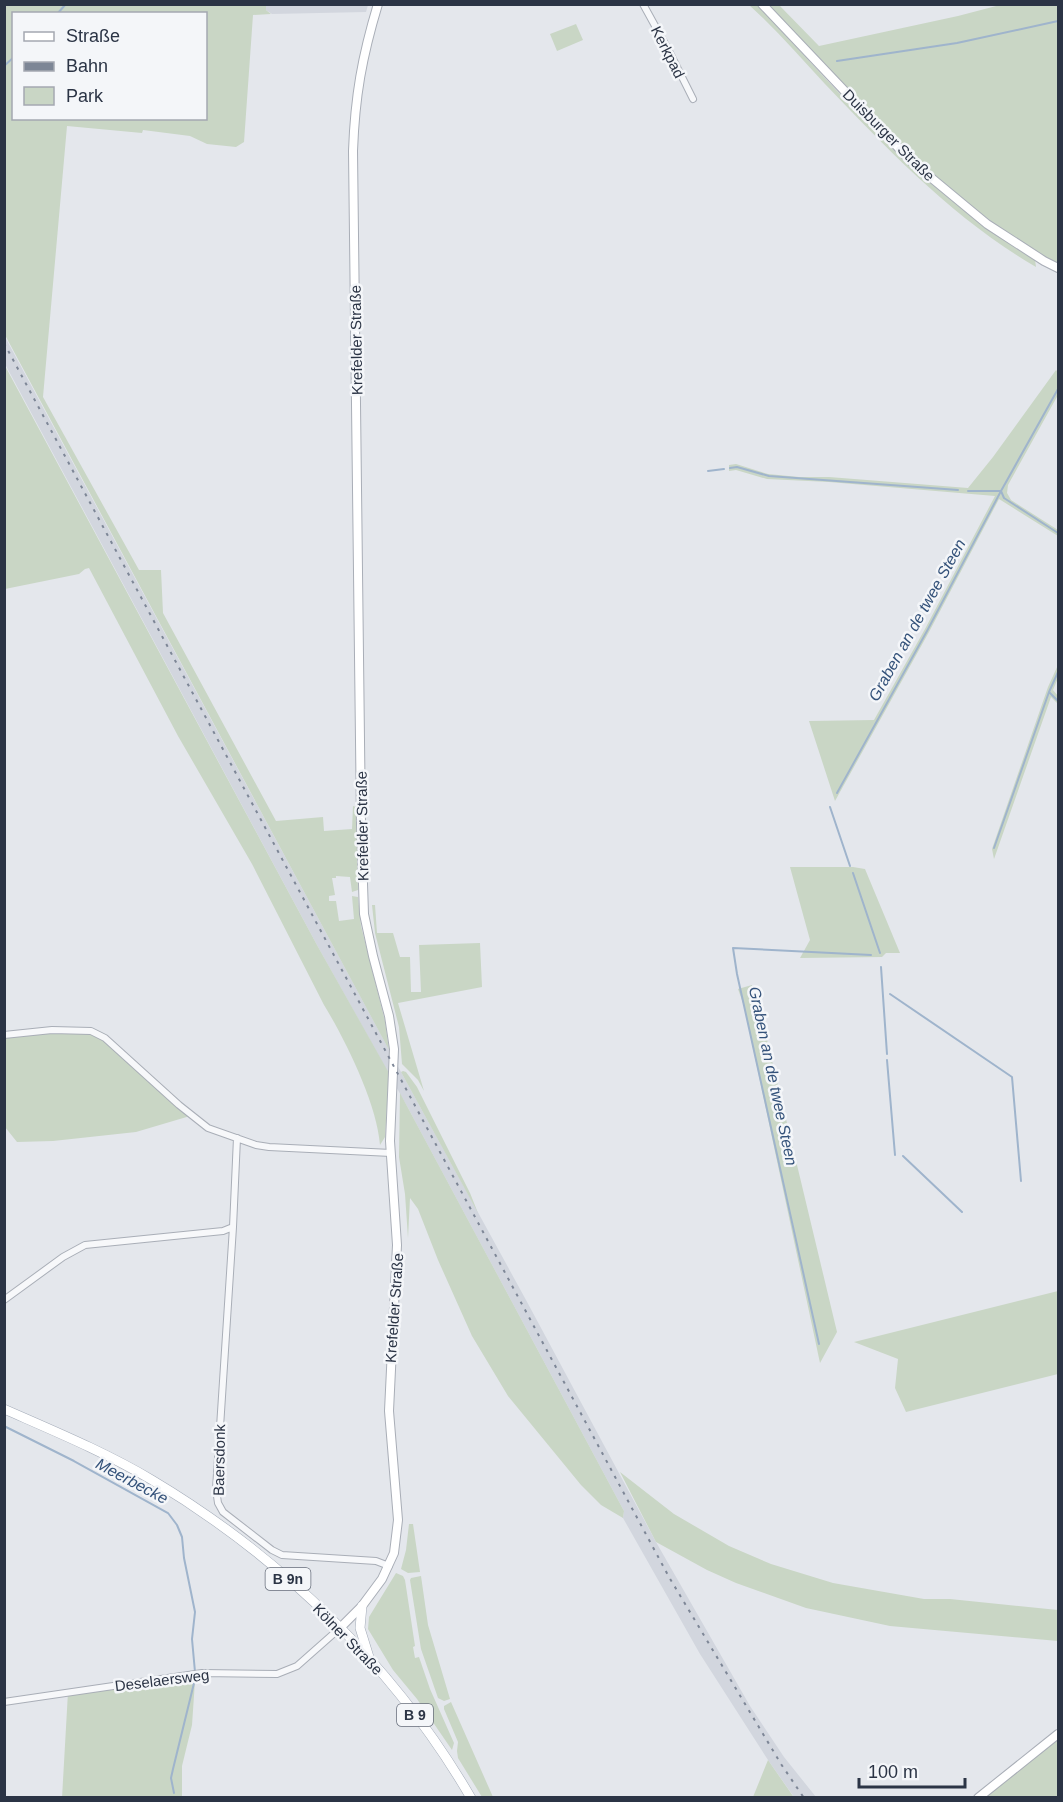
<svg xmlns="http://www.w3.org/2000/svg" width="1063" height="1802" font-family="Arial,sans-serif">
  <rect width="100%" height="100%" fill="#e4e7ec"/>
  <!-- built -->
  <path fill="#d2d6de" d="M 266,5 L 368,5 L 366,12 L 272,14 L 266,10 Z
    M 4,335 L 401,1072 L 526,1300 L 656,1542 L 750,1706 L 784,1757 L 816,1797 L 794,1797 L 768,1760 L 700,1654 L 623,1518 L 624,1511 L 408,1108 L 317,945 L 5,364 Z"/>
  <!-- green -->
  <path fill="#c9d6c5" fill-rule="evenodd" d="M 266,5 L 266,10 L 271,14 L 253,15 L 244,142 L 236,147 L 207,144 L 190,136 L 143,130 L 142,133 L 67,126 L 43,397 L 139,570 L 161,570 L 163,613 L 276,821 L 323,817 L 324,831 L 352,829 L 353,806 L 356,807 L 358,890 L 352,892 L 350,877 L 336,876 L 336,878 L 332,878 L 335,895 L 329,896 L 329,901 L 336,901 L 339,921 L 354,919 L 352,896 L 358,897 L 361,926 L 385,1021 L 389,1050 L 5,335 L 5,5 ZM 14,14 L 206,14 L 206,118 L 14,118 Z
    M 749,5 L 757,5 C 843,96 926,195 1035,260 L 1036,267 C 954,219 890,152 825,84 C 800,57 776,29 749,5 Z
    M 767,5 L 779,5 L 819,46 L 958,16 L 1000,5 L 1058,5 L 1058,264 C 1030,251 1004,231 979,212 C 900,152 835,76 767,5 Z
    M 576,24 L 583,40 L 557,51 L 550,34 Z
    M 4,364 L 317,945 L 389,1073 L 385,1137 L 380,1145 C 377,1104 346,1041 324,1005 L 252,864 L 178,736 L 89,568 L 85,569 L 79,574 L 5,589 Z
    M 1056,370 L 1058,372 L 1058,395 L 1008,485 L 1007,493 L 1011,500 L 1058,530 L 1058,536 L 999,499 L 929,632 L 835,801 L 809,721 L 874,720 L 925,629 L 995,496 L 829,482 L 767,479 L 736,470 L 729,471 L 729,465 L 736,464 L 768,474 L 799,477 L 829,477 L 968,488 L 993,457 Z
    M 1058,665 L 1058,678 L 1053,690 L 1058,696 L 1058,704 L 1051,697 L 994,859 L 992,849 L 1048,687 Z
    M 790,867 L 853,867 L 865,869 L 900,953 L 886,953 L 882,957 L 800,958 L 810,940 Z
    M 372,905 L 375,905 L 377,933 L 393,933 L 400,957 L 410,957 L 411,992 L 421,992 L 419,945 L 480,943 L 482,987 L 398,1003 L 424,1091 L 418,1080 L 402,1064 L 399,1027 L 375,933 Z
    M 752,985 L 758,1002 L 837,1332 L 820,1363 L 744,1006 L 738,989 Z
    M 51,1031 L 91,1033 L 105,1038 L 190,1116 L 136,1132 L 53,1141 L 17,1142 L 5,1127 L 4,1034 Z
    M 403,1071 L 406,1072 L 417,1087 L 470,1193 L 478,1213 L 401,1072 Z
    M 400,1093 L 624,1511 L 623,1518 L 601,1505 L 581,1485 L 508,1396 L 472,1336 L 438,1260 L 418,1209 L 410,1198 L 408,1238 L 405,1194 L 399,1157 Z
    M 1058,1291 L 1058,1374 L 906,1412 L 895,1388 L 898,1359 L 854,1342 Z
    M 620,1472 L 674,1514 L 729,1546 L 771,1564 L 833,1583 L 924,1599 L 950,1599 L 1058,1610 L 1058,1641 L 890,1626 L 806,1608 L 736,1583 L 707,1570 L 656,1542 Z
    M 409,1524 L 413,1524 L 420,1572 L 408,1573 L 401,1569 L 406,1550 Z
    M 396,1573 L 403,1576 L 405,1580 L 415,1646 L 413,1647 L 415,1658 L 419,1657 L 430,1689 L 454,1743 L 452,1750 L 417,1699 L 393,1670 L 368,1629 L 369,1617 Z
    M 421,1576 L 428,1625 L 450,1699 L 444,1701 L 438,1698 L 421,1649 L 410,1580 L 411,1578 Z
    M 195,1681 L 192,1725 L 182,1766 L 182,1797 L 62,1798 L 68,1692 Z
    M 451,1702 L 493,1797 L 482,1797 L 458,1758 L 457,1751 L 458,1742 L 444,1709 L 444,1706 Z
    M 1058,1738 L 1058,1797 L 984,1798 Z
    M 768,1760 L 793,1796 L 794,1797 L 753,1797 Z"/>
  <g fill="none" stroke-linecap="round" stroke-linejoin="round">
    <!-- stream -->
    <path stroke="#9fb4cc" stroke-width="2" d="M 57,14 L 66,4
      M 837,61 L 957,43 L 1058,21
      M 4,66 L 14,57
      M 1058,389 L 1001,491 L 1004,498 L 1058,533
      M 730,468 L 737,467 L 769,476 L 958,490
      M 708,471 L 724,469
      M 968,491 L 1001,491
      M 1058,672 L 1049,692 L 1058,701
      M 837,793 L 927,631 L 1001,491
      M 830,807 L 850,866
      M 994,848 L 1049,692
      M 853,873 L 880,953
      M 881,967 L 887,1054
      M 890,994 L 1012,1077 L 1021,1181
      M 887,1060 L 895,1155
      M 903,1156 L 962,1212
      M 819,1344 L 737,974 L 733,948 L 871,955
      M 4,1426 L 74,1461 L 168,1513 L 177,1525 L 182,1537 L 184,1558 L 195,1612 L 192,1639 L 195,1672
      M 174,1793 L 171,1778 L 173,1769 L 195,1679"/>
    <defs>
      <path id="street" d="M 643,4 L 670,53 L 693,99
        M 4,1035 L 52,1030 L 91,1031 L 105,1038 L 179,1105 L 208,1128 L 256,1145 L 269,1147 L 391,1153
        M 233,1227 L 216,1489 L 218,1503 L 223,1512 L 272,1550 L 282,1555 L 376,1561 L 389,1566
        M 4,1300 L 63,1257 L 85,1245 L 223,1231 L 233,1227 L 237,1138
        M 4,1702 L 202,1673 L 277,1674 L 297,1666 L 340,1628"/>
      <path id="secondary" d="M 762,4 L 911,161 L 987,224 L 1044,261 L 1058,268
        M 340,1628 L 362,1606 L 382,1579 L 394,1553 L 398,1520 L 389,1411 L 397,1245 L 390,1141 L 394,1049 L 389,1016 L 373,956 L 364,914 L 361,824 L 353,151 C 355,96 362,57 378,4
        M 978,1798 L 1058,1734"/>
      <path id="primary" d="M 4,1409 C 54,1431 105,1452 152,1480 C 281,1557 395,1667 471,1798
        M 362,1606 L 360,1628 L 369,1657"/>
    </defs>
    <!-- street casing -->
    <use href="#street" stroke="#a9aeb7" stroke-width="8"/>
    <!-- secondary casing -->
    <use href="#secondary" stroke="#a9aeb7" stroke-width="10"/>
    <!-- primary casing -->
    <use href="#primary" stroke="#a3abb8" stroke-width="10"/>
    <!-- street -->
    <use href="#street" stroke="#f7f8fa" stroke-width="6"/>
    <!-- secondary -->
    <use href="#secondary" stroke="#fff" stroke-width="8"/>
    <!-- primary -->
    <use href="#primary" stroke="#fff" stroke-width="9"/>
    <!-- rail -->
    <path stroke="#7d8696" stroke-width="2" stroke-dasharray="3 6" stroke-linecap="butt" d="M 4,343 L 669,1577 L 781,1764 L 804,1798"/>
  </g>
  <g text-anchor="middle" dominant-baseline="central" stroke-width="5" stroke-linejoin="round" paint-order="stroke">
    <!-- shield labels -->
    <g fill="#f4f6f9" stroke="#676e7b" stroke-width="1.5">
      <rect x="265.5" y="1568" width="45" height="22" rx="4.5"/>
      <rect x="397" y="1704" width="36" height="22" rx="4.5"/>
    </g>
    <g font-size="14" font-weight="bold" fill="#2b3445">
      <text x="288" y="1579">B 9n</text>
      <text x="415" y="1715">B 9</text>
    </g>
    <!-- street labels -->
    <g font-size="15" fill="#2b3445" stroke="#f4f6f9">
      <text transform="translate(668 52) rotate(63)">Kerkpad</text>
      <text transform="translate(889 135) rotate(45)">Duisburger Straße</text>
      <text transform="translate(356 340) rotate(-91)">Krefelder Straße</text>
      <text transform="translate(362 826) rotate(-91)">Krefelder Straße</text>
      <text transform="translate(394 1308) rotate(-86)">Krefelder Straße</text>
      <text transform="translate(219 1460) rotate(-89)">Baersdonk</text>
      <text transform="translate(348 1639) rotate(46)">Kölner Straße</text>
      <text transform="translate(162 1680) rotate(-7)">Deselaersweg</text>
    </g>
    <!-- water labels -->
    <g font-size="16" font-style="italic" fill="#34527a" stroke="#f4f6f9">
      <text transform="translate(917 620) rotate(-61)">Graben an de twee Steen</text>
      <text transform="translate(773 1076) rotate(78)">Graben an de twee Steen</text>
      <text transform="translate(132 1481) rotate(28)">Meerbecke</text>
    </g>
  </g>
  <!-- border -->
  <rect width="1063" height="1802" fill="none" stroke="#2b3445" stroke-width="12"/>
  <!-- legend -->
  <rect x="12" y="12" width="195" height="108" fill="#f4f6f9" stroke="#a4a8b1" stroke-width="1.5"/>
  <rect x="24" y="32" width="30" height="9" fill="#ffffff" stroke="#a4a8b1" stroke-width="1.5"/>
  <text x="66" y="42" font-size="18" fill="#2b3445">Straße</text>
  <rect x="24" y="62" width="30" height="9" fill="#7d8696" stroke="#a4a8b1" stroke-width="1.5"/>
  <text x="66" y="72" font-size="18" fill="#2b3445">Bahn</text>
  <rect x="24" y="87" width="30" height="18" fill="#c9d6c5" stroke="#a4a8b1" stroke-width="1.5"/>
  <text x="66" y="102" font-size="18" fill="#2b3445">Park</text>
  <!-- scale -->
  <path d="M859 1778v9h106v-9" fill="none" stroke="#2b3445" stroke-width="3"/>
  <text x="868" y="1778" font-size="18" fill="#2b3445" stroke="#f4f6f9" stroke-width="4.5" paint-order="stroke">100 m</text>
</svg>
